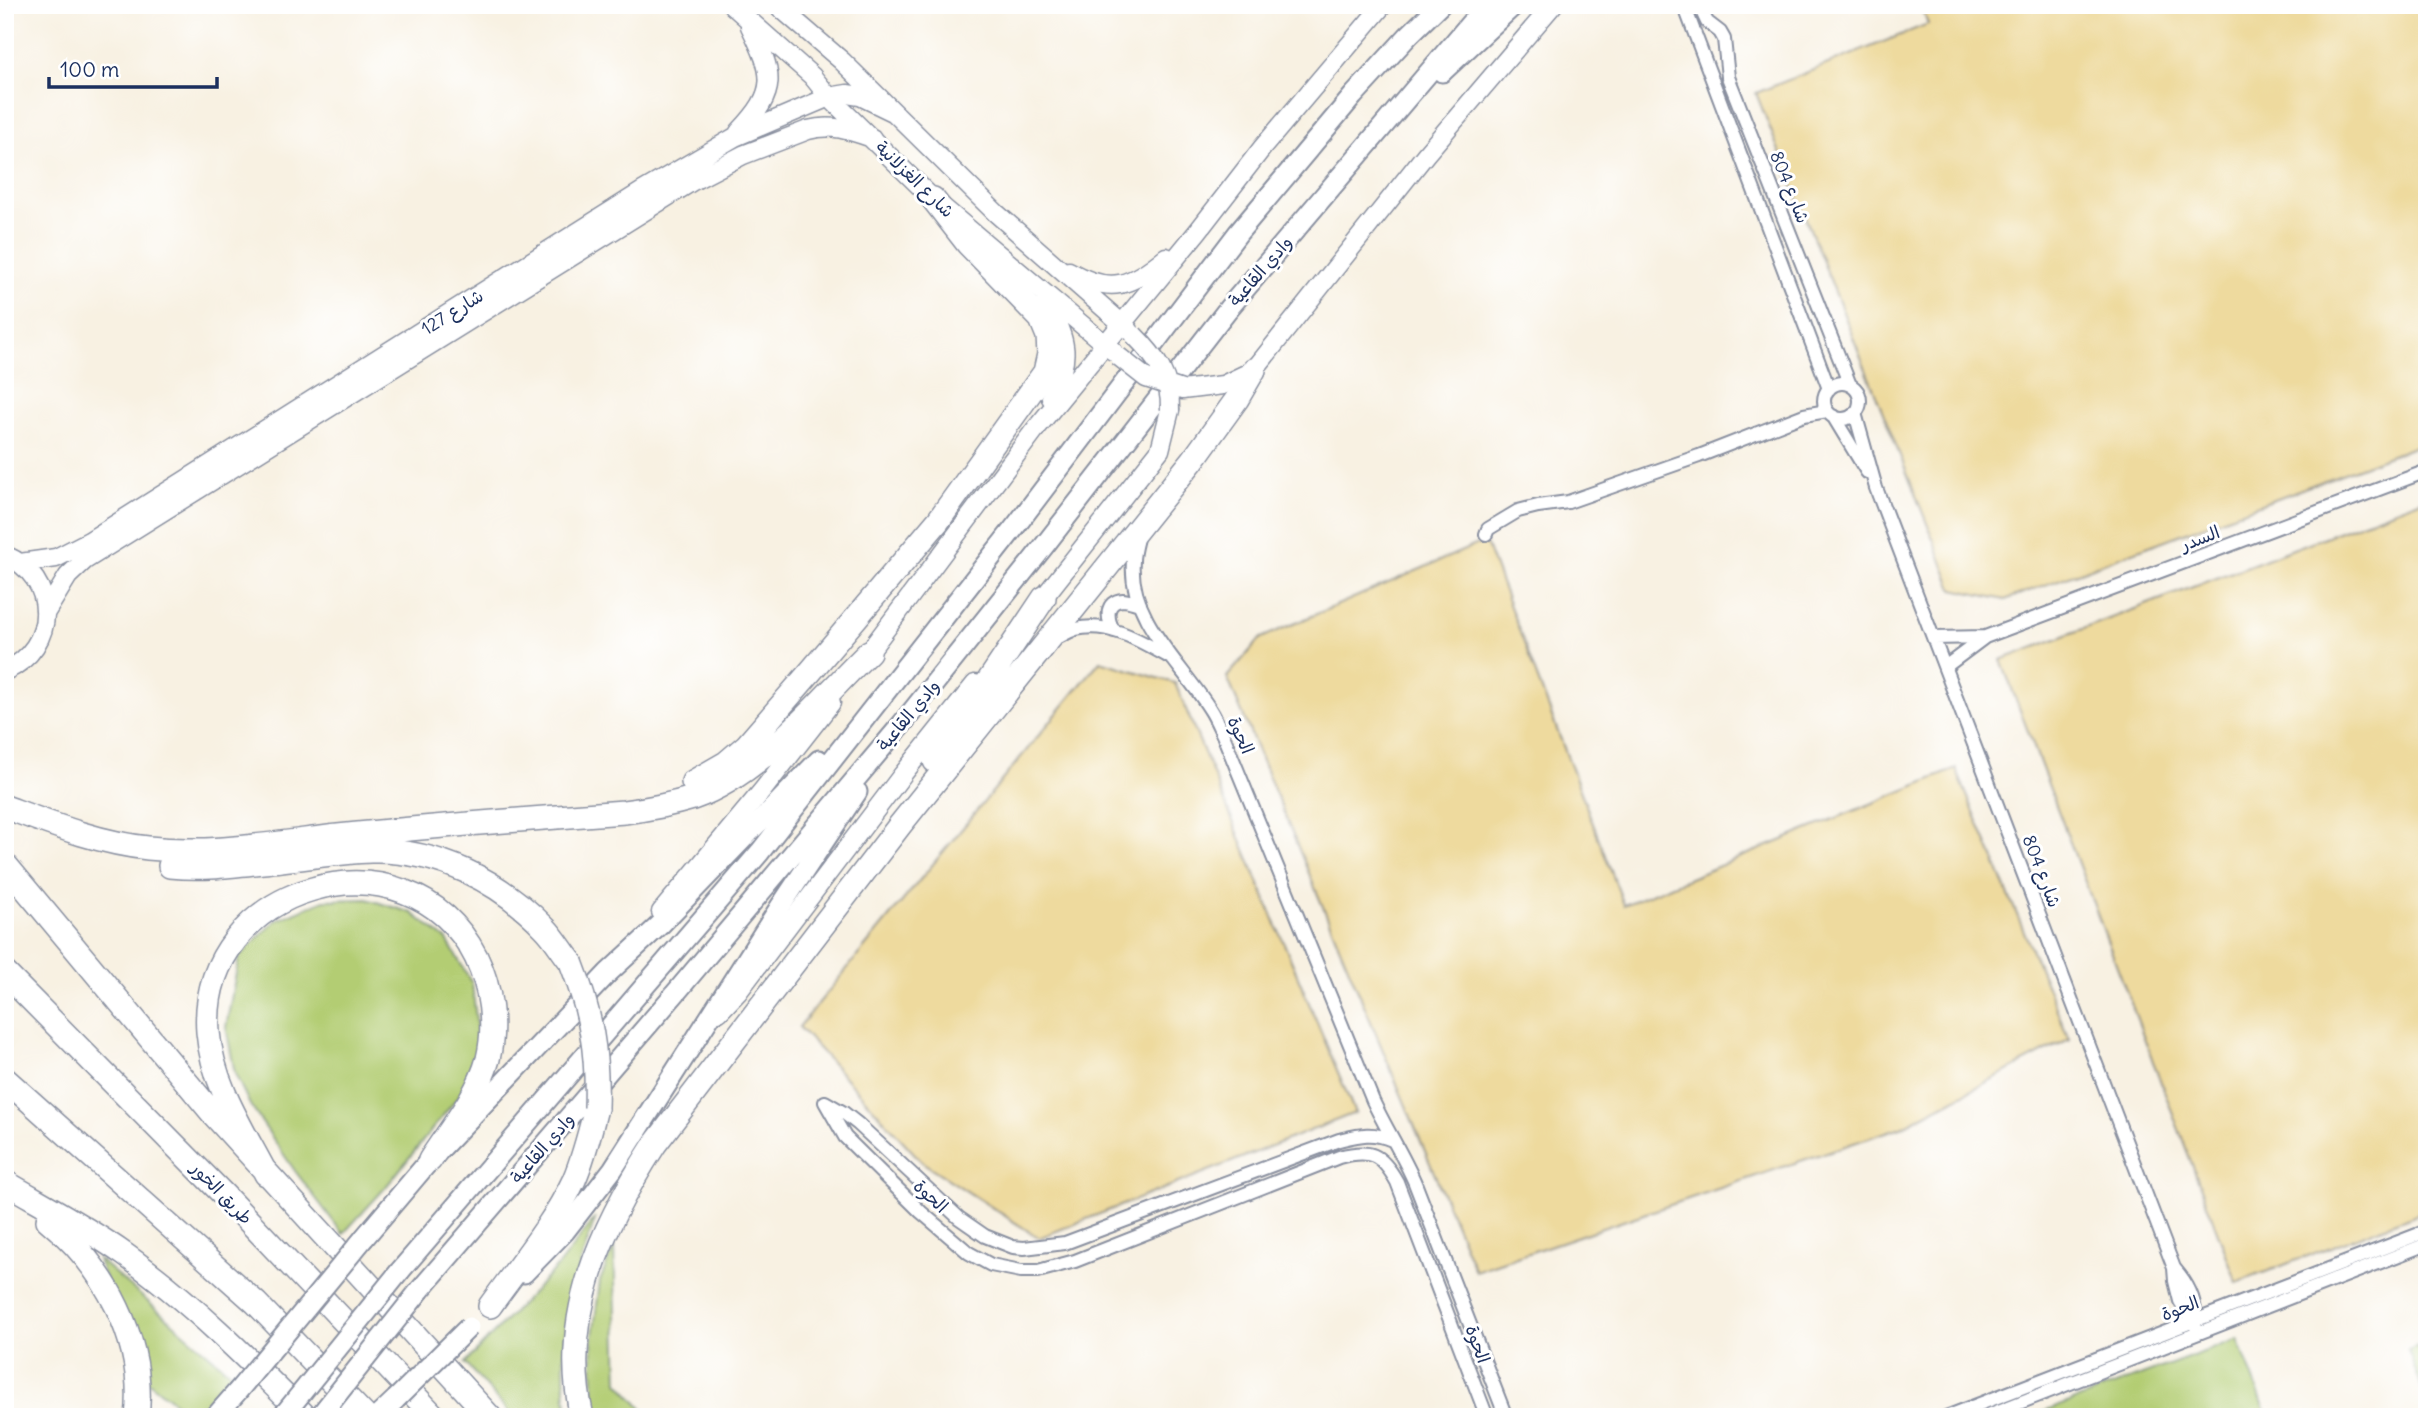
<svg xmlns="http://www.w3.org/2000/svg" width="2432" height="1422" font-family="Delius,'Playpen Sans Arabic',sans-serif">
  <rect width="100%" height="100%" fill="#fff"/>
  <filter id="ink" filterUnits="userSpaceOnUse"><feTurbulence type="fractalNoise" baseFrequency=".0143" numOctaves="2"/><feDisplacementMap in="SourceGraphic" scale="14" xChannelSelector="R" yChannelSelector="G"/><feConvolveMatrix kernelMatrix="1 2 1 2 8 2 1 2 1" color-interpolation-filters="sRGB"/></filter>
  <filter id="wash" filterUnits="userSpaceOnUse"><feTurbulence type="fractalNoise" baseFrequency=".00686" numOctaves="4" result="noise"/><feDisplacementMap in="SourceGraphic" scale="28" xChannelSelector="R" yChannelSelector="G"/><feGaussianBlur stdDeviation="1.57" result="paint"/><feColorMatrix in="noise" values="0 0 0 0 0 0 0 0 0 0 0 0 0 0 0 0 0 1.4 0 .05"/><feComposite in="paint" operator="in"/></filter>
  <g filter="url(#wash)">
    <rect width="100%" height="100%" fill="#f8f1e2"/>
    <!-- green -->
    <path fill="#b3cd73" stroke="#677e68" stroke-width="2" d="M 367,899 L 412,913 L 447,940 L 472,983 L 479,1046 L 466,1087 L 385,1188 L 343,1234 L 295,1171 L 250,1105 L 235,1074 L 226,1027 L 239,957 L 275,921 L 324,900 Z
      M 596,1217 C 572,1283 555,1345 569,1417 L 513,1417 L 465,1363 L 557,1267 Z
      M 614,1246 L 618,1382 L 650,1417 L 596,1417 L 595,1414 L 592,1343 L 600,1281 Z
      M 97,1258 L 231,1373 L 193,1417 L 145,1379 Z
      M 2238,1339 L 2268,1417 L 2032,1417 L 2041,1413 Z
      M 2427,1343 L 2427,1402 L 2408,1350 Z"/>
    <!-- sand -->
    <path fill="#eeda9e" stroke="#84847e" stroke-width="2" d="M 1921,5 L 2427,5 L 2427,442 L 2005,600 L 1953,589 L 1756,93 L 1928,24 Z
      M 2427,498 L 2427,1210 L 2237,1283 L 2001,660 Z
      M 1485,541 L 1624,905 L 1956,769 L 2069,1039 L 1901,1127 L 1475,1271 L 1227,677 L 1261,638 Z
      M 1100,661 L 1175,683 L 1355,1113 L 1039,1238 L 922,1162 L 799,1027 Z"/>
  </g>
  <g filter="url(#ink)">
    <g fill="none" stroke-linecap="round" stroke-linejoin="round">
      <defs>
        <path id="street" d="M 1684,5 L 1829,389
          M 1699,5 L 1707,22 L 1720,32 L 1724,39 L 1728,77 L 1850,385
          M1824 401a18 18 0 1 1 36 0a18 18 0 1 1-36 0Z
          M 1855,413 L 1876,488 L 2174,1268 L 2175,1281 L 2180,1301 L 2199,1332
          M 1833,416 L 1867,472
          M 1138,534 C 1136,543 1133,552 1133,561 C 1128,620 1183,665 1211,711 C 1216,719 1219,727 1223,735 L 1373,1101 C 1386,1129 1403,1155 1415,1183 L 1506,1417
          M 1486,534 L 1488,529 L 1518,511 L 1538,506 L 1568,502 L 1699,456 L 1804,415 L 1827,411
          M 1114,631 C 1107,620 1104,601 1123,600 C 1128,600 1135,603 1140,604
          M 1934,638 L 1985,637
          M 1055,639 C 1061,636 1069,631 1076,629 C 1110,621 1142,642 1171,658
          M 1945,667 L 1985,637 L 2427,471
          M 825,1102 L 845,1137 L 921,1212 L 969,1253 L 991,1265 L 1021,1271 L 1038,1271 L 1075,1261 L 1339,1157 C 1370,1149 1381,1153 1397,1182 L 1487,1417
          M 825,1102 L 844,1113 L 858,1124 L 959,1218 L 985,1236 L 1013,1247 L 1024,1248 L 1065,1243 L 1339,1140 C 1359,1135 1372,1131 1392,1140
          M 2174,1268 C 2187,1283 2198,1301 2194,1321
          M 1946,1417 L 2427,1231
          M 1983,1417 L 2427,1244"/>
        <path id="secondary" d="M 732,5 L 812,76 L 829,97 L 933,199 L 1113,351
          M 777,5 L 842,61 L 996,213 L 1129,330
          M 739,132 C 779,90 774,75 750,26
          M 1069,271 C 1111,295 1131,286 1166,257
          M 1046,300 C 1066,342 1073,353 1051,398
          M 1182,390 L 1223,385 L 1254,370 L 1426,154 L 1553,5
          M 5,555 C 59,578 58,648 5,671
          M 20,563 L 56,558 L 89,541 L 641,192 L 735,137 L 829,97 L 847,94 L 860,96 L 893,112
          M 1036,607 L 1160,450 L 1170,410
          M 46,612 L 68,576 L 85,560 L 691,182 L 743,155 L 808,130 C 832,124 849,130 872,138
          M 862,661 L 1034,431 L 1198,231 L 1263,147 L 1383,5
          M 661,912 L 762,791 L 831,703
          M 719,1012 L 738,992 L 903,774 L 975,684"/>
        <path id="primary" d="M 1442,72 L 1514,5
          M 364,1238 L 430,1160 L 608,973 L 662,923 L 819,760
          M 400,1271 L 760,852 L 1018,523 L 1238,233 L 1353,96 L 1409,35 L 1440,5
          M 524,1273 L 565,1231 L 613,1169 L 780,907 L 857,792
          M 420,1290 L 679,989 L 902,724 L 1044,546 L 1228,309 L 1486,5
          M 215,1417 L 237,1392
          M 377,1417 L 396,1399"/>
        <path id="highway" d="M 935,761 L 1044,598
          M 693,782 L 726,763 L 747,745 L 811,671 L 938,521 L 1045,372 L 1049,354 L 1048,336 L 1041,319 L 968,244 L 933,199
          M 5,807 C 51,824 99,843 148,848 C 212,855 275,843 338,836 C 433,826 529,819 624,812 C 648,809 670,805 693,798 C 763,773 817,702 869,652
          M 5,864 L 214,1115 L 490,1417
          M 170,866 C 207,870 244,864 281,860 C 311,857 341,852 371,851 C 437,849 500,881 545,928 C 555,938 562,951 571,962
          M 5,973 L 224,1195 L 435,1417
          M 5,1079 L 256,1303 L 366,1417
          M 266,1174 C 243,1130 212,1083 208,1032 C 197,885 408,823 476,957 C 491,988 496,1025 488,1059 C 478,1096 450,1129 430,1160
          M 5,1182 C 44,1205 86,1227 124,1254 C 190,1301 248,1359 306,1417
          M 48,1220 C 105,1267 146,1341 137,1417
          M 490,1306 C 519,1265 553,1225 574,1180 C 584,1157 590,1132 596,1108
          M 582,1417 C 559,1316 602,1226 655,1144 L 900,825 L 1193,460 L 1237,399 L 1254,370"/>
      </defs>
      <!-- street casing -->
      <use href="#street" stroke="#8a90a0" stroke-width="16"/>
      <!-- secondary casing -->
      <use href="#secondary" stroke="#8a90a0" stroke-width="21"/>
      <!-- primary casing -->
      <use href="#primary" stroke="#8a90a0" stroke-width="23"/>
      <!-- highway casing -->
      <use href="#highway" stroke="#8a90a0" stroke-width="26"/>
      <!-- street -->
      <use href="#street" stroke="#fff" stroke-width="12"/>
      <!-- secondary -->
      <use href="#secondary" stroke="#fff" stroke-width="18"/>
      <!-- primary -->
      <use href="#primary" stroke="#fff" stroke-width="19"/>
      <!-- highway -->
      <use href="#highway" stroke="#fff" stroke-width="23"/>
      <defs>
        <path id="secondary-bridge" d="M 1134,335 C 1156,357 1171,377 1170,410
          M 1118,356 L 1146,378 L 1182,390"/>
        <path id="primary-bridge" d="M 237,1392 L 364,1238
          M 396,1399 L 469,1327
          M 282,1417 L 400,1271
          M 319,1417 L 420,1290"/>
        <path id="highway-bridge" d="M 571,962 C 591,1013 598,1053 596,1108"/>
      </defs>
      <!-- secondary-bridge casing -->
      <use href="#secondary-bridge" stroke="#8a90a0" stroke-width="21" stroke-linecap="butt"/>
      <!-- primary-bridge casing -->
      <use href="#primary-bridge" stroke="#8a90a0" stroke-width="23" stroke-linecap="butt"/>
      <!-- highway-bridge casing -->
      <use href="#highway-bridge" stroke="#8a90a0" stroke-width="26" stroke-linecap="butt"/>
      <!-- secondary-bridge -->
      <use href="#secondary-bridge" stroke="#fff" stroke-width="18"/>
      <!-- primary-bridge -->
      <use href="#primary-bridge" stroke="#fff" stroke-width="19"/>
      <!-- highway-bridge -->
      <use href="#highway-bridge" stroke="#fff" stroke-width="23"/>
    </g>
  </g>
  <g text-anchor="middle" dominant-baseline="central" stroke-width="6" stroke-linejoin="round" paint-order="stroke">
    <!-- street labels -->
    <g font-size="18" fill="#1b2f5e" stroke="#fff">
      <text transform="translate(915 179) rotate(44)">شارع الغزلانية</text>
      <text transform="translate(1790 187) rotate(68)">شارع 804</text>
      <text transform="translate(1260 271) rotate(-49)">وادي القاعية</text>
      <text transform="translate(452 312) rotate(-32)">شارع 127</text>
      <text transform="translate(2200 538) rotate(-21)">السدر</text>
      <text transform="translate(908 715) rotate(-50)">وادي القاعية</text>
      <text transform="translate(1241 735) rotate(66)">الحوة</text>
      <text transform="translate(2042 871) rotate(69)">شارع 804</text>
      <text transform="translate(542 1148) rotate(-49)">وادي القاعية</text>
      <text transform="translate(222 1193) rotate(46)">طريق الخور</text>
      <text transform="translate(931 1196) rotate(43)">الحوة</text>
      <text transform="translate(2180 1308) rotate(-21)">الحوة</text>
      <text transform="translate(1478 1344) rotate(70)">الحوة</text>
    </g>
  </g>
  <!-- margin -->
  <rect width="2432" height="1422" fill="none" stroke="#fff" stroke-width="28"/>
  <!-- scale -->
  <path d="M49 77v10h168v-10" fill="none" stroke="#1b2f5e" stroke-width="3.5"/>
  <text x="60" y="77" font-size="21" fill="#1b2f5e" stroke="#ffffff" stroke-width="5" paint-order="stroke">100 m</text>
</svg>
